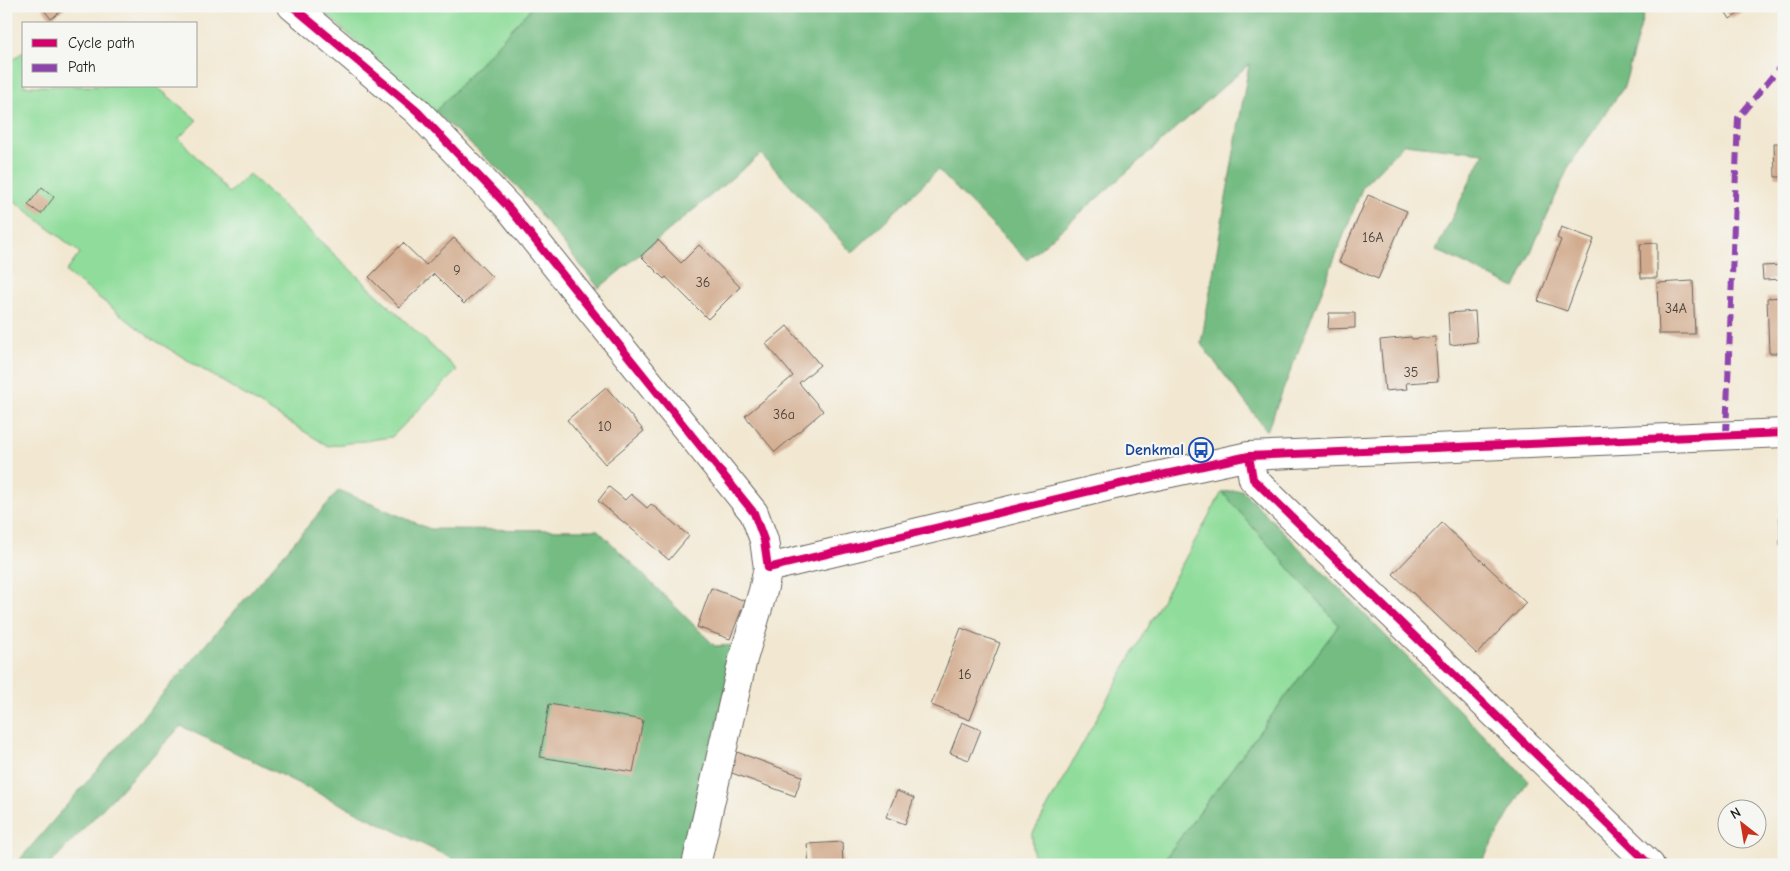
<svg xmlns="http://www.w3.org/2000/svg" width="1790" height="871" font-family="'Comic Neue',sans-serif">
  <rect width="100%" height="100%" fill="#f6f6f2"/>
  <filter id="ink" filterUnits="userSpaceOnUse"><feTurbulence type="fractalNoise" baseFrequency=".02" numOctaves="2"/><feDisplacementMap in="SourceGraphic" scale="10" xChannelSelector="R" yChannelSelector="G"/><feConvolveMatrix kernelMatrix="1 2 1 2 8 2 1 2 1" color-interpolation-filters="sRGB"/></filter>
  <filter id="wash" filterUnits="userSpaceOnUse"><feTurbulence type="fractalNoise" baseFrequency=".0096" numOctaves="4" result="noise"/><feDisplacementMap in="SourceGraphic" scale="20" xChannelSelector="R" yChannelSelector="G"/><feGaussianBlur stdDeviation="1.12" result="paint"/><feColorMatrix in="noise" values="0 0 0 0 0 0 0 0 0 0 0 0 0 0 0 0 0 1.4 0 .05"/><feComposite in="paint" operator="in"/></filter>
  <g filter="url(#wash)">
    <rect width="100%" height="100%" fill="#f2e8d2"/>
    <!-- green -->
    <path fill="#90dd9b" stroke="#567c5c" d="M 317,6 L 533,6 L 435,112 Z
      M 24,51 L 24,86 L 156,86 L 197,120 L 179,138 L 229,193 L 249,174 L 457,370 L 392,437 L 328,446 L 148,336 L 66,272 L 80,253 L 6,194 L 6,65 Z
      M 1222,492 L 1339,625 L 1160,865 L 1034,865 L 1032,835 Z"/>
    <!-- forest -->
    <path fill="#74bc83" stroke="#486c50" d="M 533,6 L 1646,6 L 1624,87 L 1569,166 L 1515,288 L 1436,250 L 1484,153 L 1404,144 L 1363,186 L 1267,431 L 1201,344 L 1249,64 L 1027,260 L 938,170 L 852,253 L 761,154 L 599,288 L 518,187 L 435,112 Z
      M 339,490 L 430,529 L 598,530 L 715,646 L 737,645 L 682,865 L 465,865 L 181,726 L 49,865 L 15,865 Z
      M 1242,490 L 1528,780 L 1480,865 L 1160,865 L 1339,625 L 1222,492 Z"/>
    <g id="blocks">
      <!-- building -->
      <path fill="#d2ab8e" d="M 41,6 L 67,6 L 51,19 Z
        M 1722,6 L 1751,6 L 1730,19 Z
        M 1774,143 L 1784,143 L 1784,177 L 1775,177 Z
        M 42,187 L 54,197 L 41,214 L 28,205 Z
        M 1368,195 L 1407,211 L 1378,279 L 1339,262 Z
        M 1561,227 L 1594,239 L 1567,311 L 1538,301 L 1561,240 L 1557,238 Z
        M 454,238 L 492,277 L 464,304 L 434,274 L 399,307 L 369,277 L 403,243 L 426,265 Z
        M 658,240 L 681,263 L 699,245 L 740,287 L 708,319 L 666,277 L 664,279 L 641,256 Z
        M 1657,243 L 1657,278 L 1641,278 L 1640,244 Z
        M 1784,265 L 1784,279 L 1763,280 L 1762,266 Z
        M 1693,281 L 1695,334 L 1659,334 L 1657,283 Z
        M 1784,297 L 1784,353 L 1769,353 L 1767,298 Z
        M 1475,311 L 1477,342 L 1450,345 L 1448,313 Z
        M 1329,313 L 1355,313 L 1355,328 L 1328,329 Z
        M 787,326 L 820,365 L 799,383 L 823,411 L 775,452 L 745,416 L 793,376 L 766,344 Z
        M 1411,337 L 1412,339 L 1435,337 L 1438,381 L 1406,383 L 1407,389 L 1385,391 L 1380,340 Z
        M 606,387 L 644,431 L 605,464 L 567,420 Z
        M 609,487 L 625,500 L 631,494 L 647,508 L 651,504 L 689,536 L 669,560 L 598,501 Z
        M 1779,504 L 1784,504 L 1784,548 L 1780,548 Z
        M 1442,523 L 1526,603 L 1477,654 L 1393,574 Z
        M 711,588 L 745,601 L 730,639 L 697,627 Z
        M 961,628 L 1000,643 L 970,720 L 931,705 Z
        M 549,704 L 643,720 L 633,772 L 540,757 Z
        M 962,722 L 981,730 L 969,760 L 950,753 Z
        M 737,752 L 802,776 L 795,796 L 729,772 Z
        M 897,791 L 914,798 L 905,824 L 886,817 Z
        M 842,842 L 843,865 L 809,865 L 807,844 Z"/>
    </g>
  </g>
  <g filter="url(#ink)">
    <use href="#blocks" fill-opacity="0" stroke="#67635c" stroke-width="1"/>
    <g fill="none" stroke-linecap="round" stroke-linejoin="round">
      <defs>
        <path id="minor" d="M 292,6 L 417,111 L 510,209 L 754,513 L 764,540 L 768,568 L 763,591 L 743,659 L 696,865
          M 1249,456 L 1253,479 L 1650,865
          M 768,568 L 1115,485 L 1249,456 L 1784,433"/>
      </defs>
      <!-- minor casing -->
      <use href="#minor" stroke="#67635c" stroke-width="30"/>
      <!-- minor -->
      <use href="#minor" stroke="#fff" stroke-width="28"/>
      <!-- quiet -->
      <path stroke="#8e44ad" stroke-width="6" stroke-dasharray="12 6" stroke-linecap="butt" d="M 1726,435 L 1738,118 L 1784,62"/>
      <defs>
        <path id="cycleway" d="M 292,6 L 417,111 L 510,209 L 754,513 L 764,540 L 768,568 L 1115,485 L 1249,456 L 1784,433
          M 1249,456 L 1253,479 L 1650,865"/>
      </defs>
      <!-- cycleway casing -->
      <use href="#cycleway" stroke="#f6f6f2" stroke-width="11"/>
      <!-- cycleway -->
      <use href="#cycleway" stroke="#d6006c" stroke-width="8"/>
    </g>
  </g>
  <!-- icons -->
  <defs>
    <symbol id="bus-ring" viewBox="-11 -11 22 22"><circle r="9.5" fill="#f6f6f2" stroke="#1a4fb4" stroke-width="1.5"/><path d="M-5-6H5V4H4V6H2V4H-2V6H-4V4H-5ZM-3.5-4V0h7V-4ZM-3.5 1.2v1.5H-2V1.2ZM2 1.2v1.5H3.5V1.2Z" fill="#1a4fb4"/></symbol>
  </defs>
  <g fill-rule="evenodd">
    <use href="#bus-ring" x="1187" y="436" width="28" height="28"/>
  </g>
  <g text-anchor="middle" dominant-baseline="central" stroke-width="4.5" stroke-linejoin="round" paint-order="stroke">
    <!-- number labels -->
    <g font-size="14" fill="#4a4038">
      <text x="1373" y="237">16A</text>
      <text x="457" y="270">9</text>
      <text x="703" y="282">36</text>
      <text x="1676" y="308">34A</text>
      <text x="1411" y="372">35</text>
      <text x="784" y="414">36a</text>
      <text x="605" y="426">10</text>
      <text x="965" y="674">16</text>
    </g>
    <!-- transit labels -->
    <g font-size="16" font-weight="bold" fill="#164399" stroke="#f6f6f2" text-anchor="end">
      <text x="1184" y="450">Denkmal</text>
    </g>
  </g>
  <!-- margin -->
  <rect width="1790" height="871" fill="none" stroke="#f6f6f2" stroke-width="25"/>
  <!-- legend -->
  <rect x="22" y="22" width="175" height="65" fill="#f6f6f2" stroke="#9f9f9c"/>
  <rect x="32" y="39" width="25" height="8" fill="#d6006c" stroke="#9f9f9c"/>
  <text x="68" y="48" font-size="15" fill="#1c1c1c">Cycle path</text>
  <rect x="32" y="64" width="25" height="8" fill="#8e44ad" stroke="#9f9f9c"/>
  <text x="68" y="72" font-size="15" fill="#1c1c1c">Path</text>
  <!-- north arrow -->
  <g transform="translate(1742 824) rotate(329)"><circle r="24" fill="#f6f6f2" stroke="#9f9f9c"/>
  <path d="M0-4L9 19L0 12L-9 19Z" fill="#c8321e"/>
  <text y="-8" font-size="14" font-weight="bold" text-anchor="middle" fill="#1c1c1c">N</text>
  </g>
</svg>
